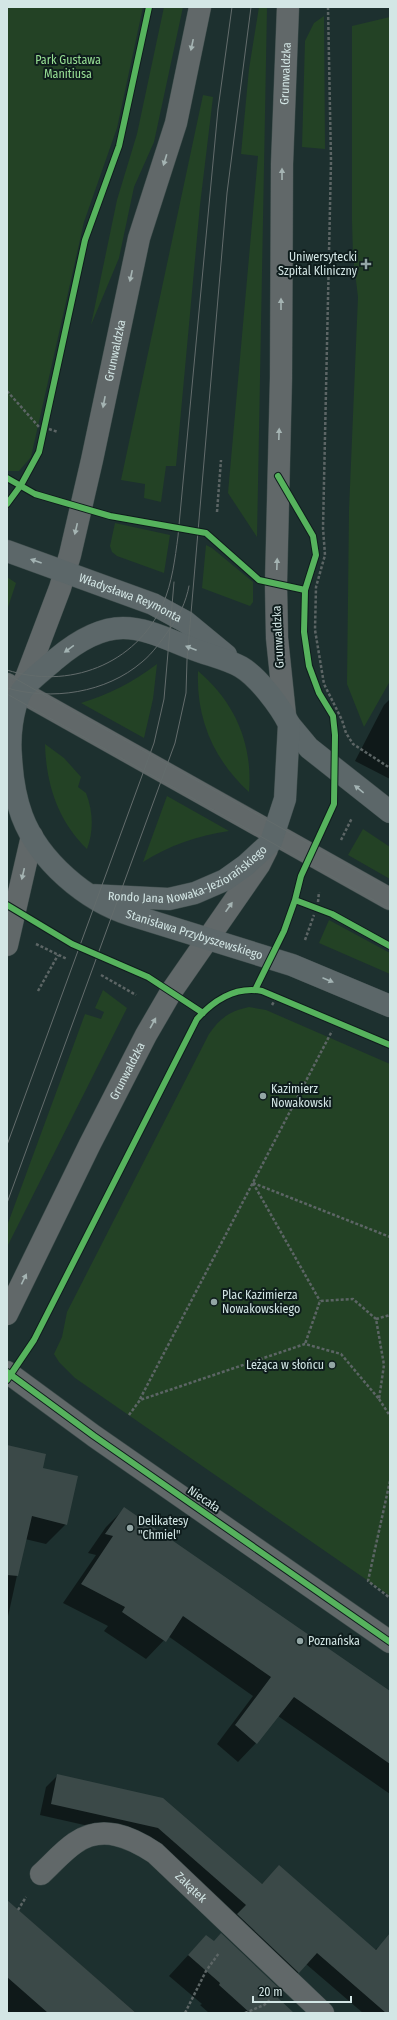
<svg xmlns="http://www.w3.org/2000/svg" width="397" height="2020" font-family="'Fira Sans Condensed',sans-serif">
  <rect width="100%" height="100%" fill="#1d302f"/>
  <!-- green -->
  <path fill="#234225" d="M 7,7 L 143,7 L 117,128 L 84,222 L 31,457 L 19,471 L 7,471 Z
    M 164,7 L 183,7 L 154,142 L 134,187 L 119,258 L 91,325 L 117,200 L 137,134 Z
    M 259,7 L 267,7 L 257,537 L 228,493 L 258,156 L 241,154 L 249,69 Z
    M 324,16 L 325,149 L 302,147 L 305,41 L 314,23 Z
    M 390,17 L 390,681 L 364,727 L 347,684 L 349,510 L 358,297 L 353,256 L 352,221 L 352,26 Z
    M 203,95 L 213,97 L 200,205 L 176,466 L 166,466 L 161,502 L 144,498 L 145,484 L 121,480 Z
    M 115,523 L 170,535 L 164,573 L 117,556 L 112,552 L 110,546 Z
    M 206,545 L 212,548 L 253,582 L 253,602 L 250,606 L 202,588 Z
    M 7,577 L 16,583 L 7,610 Z
    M 157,664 L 153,699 L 144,738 L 81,703 C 110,694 133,682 157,664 Z
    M 198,671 C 235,702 253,744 249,792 C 214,760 196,719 198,671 Z
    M 45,744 L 64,758 L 81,777 L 78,787 L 86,793 C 93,811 94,830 87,849 C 58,821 46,784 45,744 Z
    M 167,796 L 229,831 C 197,836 170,845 143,862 Z
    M 363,829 L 390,847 L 390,879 L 348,855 Z
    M 329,920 L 390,953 L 390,974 L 319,943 Z
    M 103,990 L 127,1008 L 7,1247 L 7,1226 L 85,1014 L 101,1019 L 104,1012 L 95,1008 Z
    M 249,1007 L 266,1010 L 390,1064 L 390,1596 L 75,1378 L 59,1362 L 54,1354 L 62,1337 L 67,1312 L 209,1034 C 220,1018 230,1011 249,1007 Z"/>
  <!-- shadow -->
  <path fill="#0007" d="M 390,699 L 390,779 L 355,761 L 384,705 Z
    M 7,1446 L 42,1469 L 66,1524 L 46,1544 L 25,1539 L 7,1621 Z
    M 124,1509 L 390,1694 L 390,1794 L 278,1716 L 256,1743 L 238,1762 L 217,1744 L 253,1696 L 168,1636 L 146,1659 L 104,1631 L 108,1626 L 63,1603 L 96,1555 L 88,1553 L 106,1527 Z
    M 58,1775 L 162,1799 L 261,1885 L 279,1866 L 375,1950 L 382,1944 L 390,1951 L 390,2013 L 363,2013 L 306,1964 L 288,1984 L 146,1839 L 40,1815 L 46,1787 Z
    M 7,1901 L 136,2013 L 7,2013 Z
    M 202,1940 L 276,1999 L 293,2013 L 209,2013 L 200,2005 L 202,2004 L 169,1976 Z"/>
  <!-- building -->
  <path fill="#3b4948" d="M 7,1445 L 46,1454 L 43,1468 L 78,1476 L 67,1525 L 32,1516 L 18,1576 L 7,1575 Z
    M 124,1507 L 390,1691 L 390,1764 L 294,1697 L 257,1744 L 235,1725 L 271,1677 L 183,1616 L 166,1642 L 122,1612 L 125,1607 L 81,1584 L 113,1536 L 105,1534 Z
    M 57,1774 L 163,1798 L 262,1884 L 279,1865 L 376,1950 L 390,1933 L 390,2013 L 386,2013 L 317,1953 L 299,1973 L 237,1914 L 246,1905 L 158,1828 L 51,1804 Z
    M 7,1900 L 136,2013 L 48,2013 L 7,1977 Z
    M 221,1933 L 283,1992 L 278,1998 L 294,2013 L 250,2013 L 219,1985 L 220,1983 L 188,1955 L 206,1935 L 214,1941 Z"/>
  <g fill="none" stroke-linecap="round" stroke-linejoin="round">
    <defs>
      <g id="minor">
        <path d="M 7,684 L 390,899"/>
        <path id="s1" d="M 21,691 L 60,588 L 70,555 L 92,460 L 139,238 L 176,123 L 200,7"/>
        <path id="s2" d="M 285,715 L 277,638 L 276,584 L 281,378 L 282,164 L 288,7"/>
        <path d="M 7,945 L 32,836"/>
        <path id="s3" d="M 7,1314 L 90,1144 L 146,1035 L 171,992 L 259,865 L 267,849"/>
        <path d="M 7,1372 L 94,1436 L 390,1642"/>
        <path id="s4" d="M 41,1874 C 52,1864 63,1851 75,1843 C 102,1824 131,1837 155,1853 L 323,2013"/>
      </g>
      <g id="major">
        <path id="s5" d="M 7,551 L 153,604 L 186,622 L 226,655"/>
        <path d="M 289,724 L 309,748 L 390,812"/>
        <path id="s6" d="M 90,895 L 169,899 L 195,893 L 225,880 L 246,865 L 271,842 L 285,799 L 289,724 C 280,706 258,677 241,667 C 227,659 208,655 193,649 C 171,641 147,628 123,628 C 98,628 75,643 56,659 C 48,666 25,684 21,692 C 12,709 9,738 11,757 C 12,777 15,797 22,816 C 39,861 86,901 131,915 L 292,965 L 390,1006"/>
      </g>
    </defs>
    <!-- minor casing -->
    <use href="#minor" stroke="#3c4b4a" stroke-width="23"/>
    <!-- major casing -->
    <use href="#major" stroke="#3c4b4a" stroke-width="23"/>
    <!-- path -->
    <path stroke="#5c6565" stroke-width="2.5" stroke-dasharray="3 2" stroke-linecap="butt" d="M 328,7 L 331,161 L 323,528 L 325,555 L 316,587 L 315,630 L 324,684 L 342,720 L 346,733 L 353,744 L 390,768
      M 7,391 L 39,427
      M 49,429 L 58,432
      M 217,512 L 221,460
      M 341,840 L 352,818
      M 318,902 L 319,892
      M 305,940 L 314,915
      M 36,944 L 67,959
      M 101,975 L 136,995
      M 38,991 L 58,955
      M 272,1005 L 275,1000
      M 253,1183 L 390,1237
      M 253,1183 L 320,1301
      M 376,1319 L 390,1315
      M 140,1399 L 332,1031
      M 379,1399 L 390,1416
      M 129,1415 L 140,1400 L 305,1344 L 341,1354 L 379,1399 L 384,1365 L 376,1319 L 353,1299 L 320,1301 L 305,1344
      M 390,1481 L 368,1581 L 390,1598
      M 18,1910 L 26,1897
      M 185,2013 L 206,1971 L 219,1953
      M 245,2013 L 264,2005 L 270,2000"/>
    <!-- minor -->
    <use href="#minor" stroke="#616869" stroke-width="22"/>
    <!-- major -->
    <use href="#major" stroke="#5c6769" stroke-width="22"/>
    <!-- tram -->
    <path stroke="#636c6c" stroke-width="1" d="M 7,670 C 68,690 136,665 163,604 C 172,583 175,559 178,536 L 218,109 L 232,7
      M 7,674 L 390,889
      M 7,688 C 52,701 106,693 142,662 C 153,653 161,641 169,630 C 179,617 186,602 189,586
      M 7,694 L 390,909
      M 7,1145 L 154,743 L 164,699 L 174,582
      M 7,1203 L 175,743 L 186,693 L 187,660 L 227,193 L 251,7"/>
    <defs>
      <path id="cycleway" d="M 278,476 L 313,536 L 316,555 L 305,590 L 304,632 L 309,666 L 319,693 L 333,716 L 335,735 L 334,804 L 301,876 L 295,900
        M 7,478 L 35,494 L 110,516 L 206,533 L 259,580 L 305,590
        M 7,504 L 21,485 L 39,452 L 85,240 L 119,146 L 149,7
        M 7,905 L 72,944 L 148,977 L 203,1013
        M 255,990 L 284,931 L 295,900 L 332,914 L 390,946
        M 7,1372 L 94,1436 L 390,1642
        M 7,1380 L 34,1340 L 197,1019 C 214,1000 235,986 262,991 L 390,1045"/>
    </defs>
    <!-- cycleway casing -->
    <use href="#cycleway" stroke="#0e1c1c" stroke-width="8"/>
    <!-- cycleway -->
    <use href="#cycleway" stroke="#56b35d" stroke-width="6"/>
  </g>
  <!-- one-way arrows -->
  <defs><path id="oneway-solid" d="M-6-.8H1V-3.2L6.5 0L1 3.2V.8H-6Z"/></defs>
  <g fill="#a5b4b3">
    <use href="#oneway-solid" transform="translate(192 45) rotate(102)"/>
    <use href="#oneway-solid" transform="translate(165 160) rotate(107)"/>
    <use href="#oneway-solid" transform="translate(282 174) rotate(-90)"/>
    <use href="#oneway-solid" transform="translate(131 276) rotate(102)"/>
    <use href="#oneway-solid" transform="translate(281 304) rotate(-90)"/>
    <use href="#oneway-solid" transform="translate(104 402) rotate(101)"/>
    <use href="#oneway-solid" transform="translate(279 434) rotate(-88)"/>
    <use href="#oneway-solid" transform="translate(76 529) rotate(103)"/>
    <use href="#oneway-solid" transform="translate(277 564) rotate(-88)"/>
    <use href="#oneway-solid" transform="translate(23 874) rotate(103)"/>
    <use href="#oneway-solid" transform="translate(229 907) rotate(-55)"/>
    <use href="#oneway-solid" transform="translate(153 1023) rotate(-61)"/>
    <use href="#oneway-solid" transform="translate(24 1279) rotate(-64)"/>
  </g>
  <g fill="#a3b3b3">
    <use href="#oneway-solid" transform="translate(36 561) rotate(-161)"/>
    <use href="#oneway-solid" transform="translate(191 648) rotate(-159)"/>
    <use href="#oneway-solid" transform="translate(69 649) rotate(144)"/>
    <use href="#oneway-solid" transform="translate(359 789) rotate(-141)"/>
    <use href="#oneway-solid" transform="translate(328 980) rotate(23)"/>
  </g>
  <!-- markers -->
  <g fill="#93a6a5" stroke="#0e1c1c" stroke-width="1.5">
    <path d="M364 258h4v4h4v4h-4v4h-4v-4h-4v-4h4z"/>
    <circle cx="263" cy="1096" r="4"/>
    <circle cx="214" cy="1302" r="4"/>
    <circle cx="332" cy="1365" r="4"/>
    <circle cx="130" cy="1528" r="4"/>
    <circle cx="300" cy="1641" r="4"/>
  </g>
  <g text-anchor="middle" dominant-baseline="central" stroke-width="4" stroke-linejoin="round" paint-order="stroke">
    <!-- park labels -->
    <g font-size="12" fill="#98e095" stroke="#0e1c1c">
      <text x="68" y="60">Park Gustawa<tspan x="68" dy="14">Manitiusa</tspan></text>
    </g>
    <!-- street labels -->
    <g font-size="12" fill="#d3e6e5" stroke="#0e1c1c">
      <text stroke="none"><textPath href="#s2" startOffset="642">Grunwaldzka</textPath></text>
      <text stroke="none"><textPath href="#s1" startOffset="354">Grunwaldzka</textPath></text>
      <text stroke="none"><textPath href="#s5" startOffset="132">Władysława Reymonta</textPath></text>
      <text transform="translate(278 637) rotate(-93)">Grunwaldzka</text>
      <text stroke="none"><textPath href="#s6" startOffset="104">Rondo Jana Nowaka-Jeziorańskiego</textPath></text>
      <text stroke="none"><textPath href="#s6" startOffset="987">Stanisława Przybyszewskiego</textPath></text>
      <text stroke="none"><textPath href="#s3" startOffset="271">Grunwaldzka</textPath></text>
      <text transform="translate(204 1499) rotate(35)">Niecała</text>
      <text stroke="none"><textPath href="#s4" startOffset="182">Zakątek</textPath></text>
    </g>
    <!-- poi labels -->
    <g font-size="12" fill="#d3e6e5" stroke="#0e1c1c" text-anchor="start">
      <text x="357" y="257" text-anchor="end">Uniwersytecki<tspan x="357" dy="14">Szpital Kliniczny</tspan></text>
      <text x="271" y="1089">Kazimierz<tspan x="271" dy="14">Nowakowski</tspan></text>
      <text x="222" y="1295">Plac Kazimierza<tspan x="222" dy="14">Nowakowskiego</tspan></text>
      <text x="324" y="1365" text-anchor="end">Leżąca w słońcu</text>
      <text x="138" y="1521">Delikatesy<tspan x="138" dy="14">"Chmiel"</tspan></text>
      <text x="308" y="1641">Poznańska</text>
    </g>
  </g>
  <!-- border -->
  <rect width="397" height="2020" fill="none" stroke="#d3e6e5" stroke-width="16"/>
  <!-- scale -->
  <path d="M253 1996v6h98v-6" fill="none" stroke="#d3e6e5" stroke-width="2"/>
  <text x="259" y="1996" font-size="12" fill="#d3e6e5" stroke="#0e1c1c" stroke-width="3" paint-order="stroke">20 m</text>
</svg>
